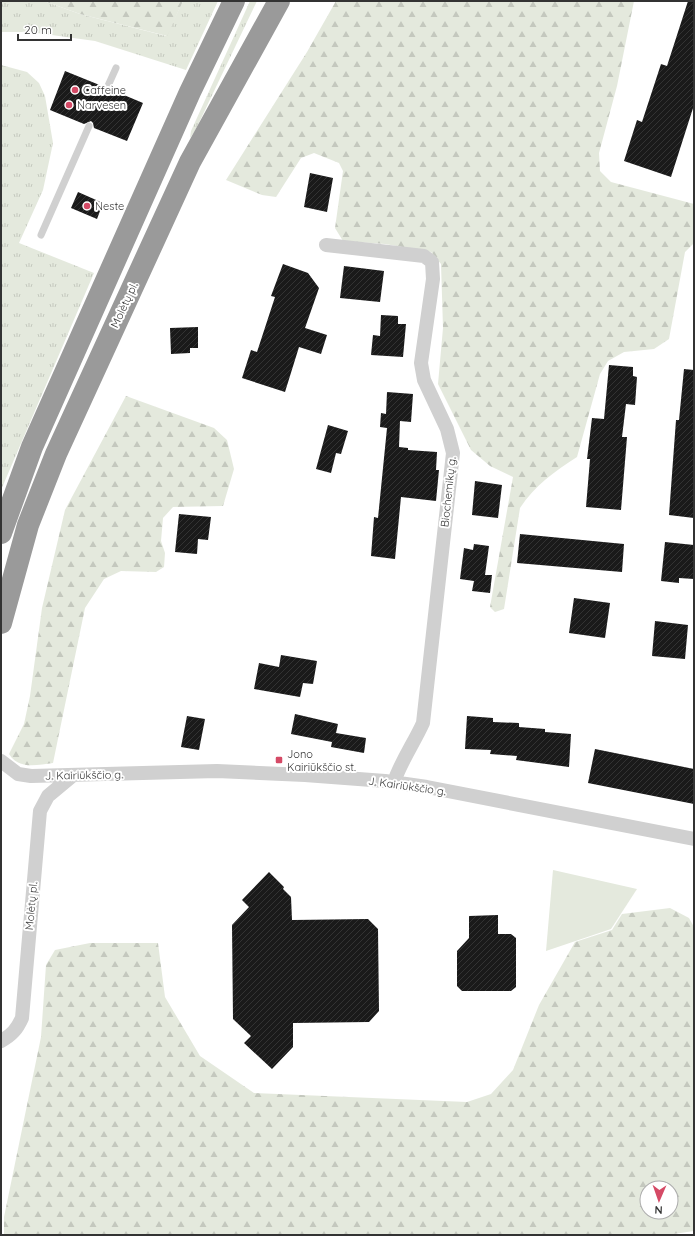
<svg xmlns="http://www.w3.org/2000/svg" width="695" height="1236" font-family="Quicksand,sans-serif">
  <defs>
    <pattern id="grass-tufts" width="24" height="20" patternUnits="userSpaceOnUse"><rect width="24" height="20" fill="#e4e9dd"/><path d="M3 7l-1-3M5 7V3M7 7l1-3M15 17l-1-3M17 17v-4M19 17l1-3" fill="none" stroke="#c4c8be"/></pattern>
    <pattern id="forest-firs" width="22" height="20" patternUnits="userSpaceOnUse"><rect width="22" height="20" fill="#e4e9dd"/><path d="M5 1l3.5 6h-7zM16 11l3.5 6h-7z" fill="#c4c8be"/></pattern>
    <pattern id="building-hatch" width="6" height="6" patternUnits="userSpaceOnUse"><rect width="6" height="6" fill="#1a1a1a"/><path d="M-1 1l2-2M0 6l6-6M5 7l2-2" fill="none" stroke="#333"/></pattern>
  </defs>
  <rect width="100%" height="100%" fill="#fff"/>
  <!-- grass -->
  <path fill="url(#grass-tufts)" d="M 1,1 L 44,1 L 80,14 L 166,36 L 183,1 L 218,1 L 186,70 L 95,41 L 30,32 L 1,32 Z
    M 250,1 L 257,1 L 195,131 L 190,138 L 191,131 Z
    M 1,65 L 27,72 L 39,83 L 45,96 L 53,143 L 43,190 L 19,243 L 94,273 L 1,490 Z"/>
  <!-- forest -->
  <path fill="url(#forest-firs)" fill-rule="evenodd" d="M 44,1 L 183,1 L 167,36 L 80,14 Z
    M 336,1 L 634,1 L 617,86 L 599,153 L 600,171 L 611,182 L 694,204 L 694,243 L 685,252 L 669,339 L 654,349 L 624,352 L 608,361 L 600,374 L 577,457 C 554,472 535,485 520,508 L 504,609 L 495,612 L 490,607 L 513,477 L 490,466 L 471,450 L 438,384 L 443,328 L 441,264 L 431,252 L 385,244 L 343,241 L 335,228 L 343,171 L 339,163 L 314,153 L 301,158 L 276,197 L 262,195 L 226,180 L 307,52 Z
    M 126,396 L 214,428 L 227,440 L 234,469 L 223,506 L 173,507 L 163,518 L 161,541 L 165,553 L 164,567 L 156,572 L 121,571 L 104,579 L 85,608 L 53,763 C 37,765 19,770 9,754 L 24,724 L 30,696 L 42,608 L 65,510 Z
    M 670,908 L 689,918 L 694,927 L 694,1231 L 667,1235 L 4,1235 L 4,1217 L 41,1037 L 46,965 L 55,950 L 90,943 L 158,943 L 165,997 L 200,1056 L 254,1093 L 467,1102 L 491,1094 L 513,1070 L 539,1005 L 575,942 L 612,930 L 622,914 ZM 647,1188 L 671,1188 L 671,1212 L 647,1212 Z"/>
  <!-- green -->
  <path fill="#e4e9dd" d="M 553,870 L 637,889 L 611,929 L 546,951 Z"/>
  <!-- building -->
  <path fill="url(#building-hatch)" d="M 688,1 L 694,1 L 694,105 L 671,177 L 624,161 L 637,120 L 642,122 L 661,64 L 667,66 Z
    M 65,71 L 102,86 L 103,91 L 105,93 L 112,90 L 143,103 L 127,141 L 94,128 L 93,123 L 91,121 L 84,124 L 50,110 Z
    M 310,173 L 333,178 L 327,212 L 304,207 Z
    M 78,192 L 103,203 L 97,219 L 71,208 Z
    M 283,264 L 308,273 L 319,288 L 305,328 L 327,335 L 321,354 L 299,347 L 285,392 L 242,378 L 251,350 L 257,352 L 275,297 L 271,296 Z
    M 344,266 L 384,271 L 380,302 L 340,298 Z
    M 381,315 L 398,316 L 398,324 L 406,324 L 403,357 L 371,355 L 373,335 L 380,336 Z
    M 198,327 L 198,348 L 190,348 L 190,353 L 171,354 L 170,328 Z
    M 609,365 L 633,367 L 633,376 L 637,377 L 635,405 L 626,404 L 622,437 L 627,437 L 621,510 L 586,507 L 590,459 L 587,459 L 592,418 L 604,419 Z
    M 684,369 L 694,370 L 694,518 L 669,515 L 676,420 L 679,420 Z
    M 387,392 L 413,394 L 411,422 L 400,421 L 399,447 L 408,448 L 408,450 L 437,452 L 436,470 L 439,470 L 436,501 L 401,497 L 395,559 L 371,556 L 374,517 L 378,518 L 387,428 L 380,427 L 381,413 L 386,414 Z
    M 328,425 L 348,431 L 341,454 L 336,453 L 331,473 L 316,469 Z
    M 475,481 L 502,485 L 498,518 L 472,515 Z
    M 179,514 L 211,517 L 208,540 L 198,539 L 197,554 L 175,552 Z
    M 520,534 L 624,544 L 622,572 L 517,563 Z
    M 665,542 L 694,545 L 694,579 L 679,578 L 679,583 L 661,581 Z
    M 474,544 L 489,546 L 485,575 L 492,575 L 490,593 L 472,591 L 474,581 L 460,579 L 464,548 L 473,550 Z
    M 574,598 L 610,603 L 605,638 L 569,633 Z
    M 655,621 L 688,625 L 685,659 L 652,656 Z
    M 281,655 L 317,661 L 313,684 L 303,683 L 300,697 L 254,689 L 259,663 L 279,667 Z
    M 295,714 L 338,724 L 336,733 L 366,738 L 364,753 L 331,747 L 332,742 L 291,734 Z
    M 187,716 L 205,719 L 199,750 L 181,747 Z
    M 467,716 L 493,718 L 493,722 L 519,723 L 519,727 L 545,729 L 545,732 L 571,734 L 569,767 L 516,760 L 517,756 L 490,754 L 491,750 L 465,749 Z
    M 595,749 L 694,769 L 694,804 L 588,783 Z
    M 269,872 L 284,887 L 283,889 L 291,897 L 292,920 L 368,919 L 378,929 L 379,1011 L 369,1022 L 293,1023 L 293,1047 L 272,1069 L 244,1043 L 251,1036 L 233,1019 L 232,925 L 249,907 L 242,900 Z
    M 498,915 L 498,934 L 511,934 L 516,938 L 516,987 L 511,991 L 462,991 L 457,986 L 457,951 L 469,938 L 469,916 Z"/>
  <g fill="none" stroke-linecap="round" stroke-linejoin="round">
    <!-- lane -->
    <path stroke="#d0d0d0" stroke-width="7" d="M 107,88 L 116,68
      M 41,235 L 89,126"/>
    <!-- street -->
    <path stroke="#d0d0d0" stroke-width="14" d="M 326,245 L 424,256 L 432,262 L 433,279 L 421,363 L 424,380 L 447,429 L 453,453 L 423,723 C 414,743 401,761 394,782
      M 1,761 L 18,774 L 31,776 L 217,771 L 305,775 L 385,781 L 427,787 L 694,839
      M 1,1041 C 12,1035 17,1029 22,1018 L 40,811 L 48,796 L 72,776"/>
    <!-- highway -->
    <path stroke="#9a9a9a" stroke-width="22" d="M 1,533 L 32,447 L 190,92 L 234,1
      M 1,623 L 28,525 L 56,454 L 190,162 L 279,1"/>
  </g>
  <!-- markers -->
  <g fill="#d54a66" stroke="#fff" stroke-width="1.5">
    <circle cx="75" cy="90" r="4"/>
    <circle cx="69" cy="105" r="4"/>
    <circle cx="87" cy="206" r="4"/>
    <rect x="275" y="756" width="8" height="8" rx="2"/>
  </g>
  <g text-anchor="middle" dominant-baseline="central" stroke-width="4" stroke-linejoin="round" paint-order="stroke">
    <!-- poi labels -->
    <g font-size="11" fill="#333" stroke="#fff" text-anchor="start">
      <text x="83" y="90">Caffeine</text>
      <text x="77" y="105">Narvesen</text>
      <text x="95" y="206">Neste</text>
      <text x="287" y="754">Jono<tspan x="287" dy="13">Kairiūkščio st.</tspan></text>
    </g>
    <!-- street labels -->
    <g font-size="11" fill="#333" stroke="#fff">
      <text transform="translate(124 305) rotate(-65)">Molėtų pl.</text>
      <text transform="translate(448 492) rotate(-84)">Biochemikų g.</text>
      <text transform="translate(84 775) rotate(-1)">J. Kairiūkščio g.</text>
      <text transform="translate(407 786) rotate(8)">J. Kairiūkščio g.</text>
      <text transform="translate(31 906) rotate(-85)">Molėtų pl.</text>
    </g>
  </g>
  <!-- border -->
  <rect width="695" height="1236" fill="none" stroke="#333333" stroke-width="4"/>
  <!-- north arrow -->
  <g transform="translate(659 1200) rotate(182)"><circle r="19" fill="#ffffff" stroke="#adadad"/>
  <path d="M0-3L7 15L0 10L-7 15Z" fill="#d54a66"/>
  <text y="-6" font-size="11" font-weight="bold" text-anchor="middle" fill="#333333">N</text>
  </g>
  <!-- scale -->
  <path d="M18 34v6h53v-6" fill="none" stroke="#333333" stroke-width="2"/>
  <text x="24" y="34" font-size="12" fill="#333333" stroke="#ffffff" stroke-width="3" paint-order="stroke">20 m</text>
</svg>
